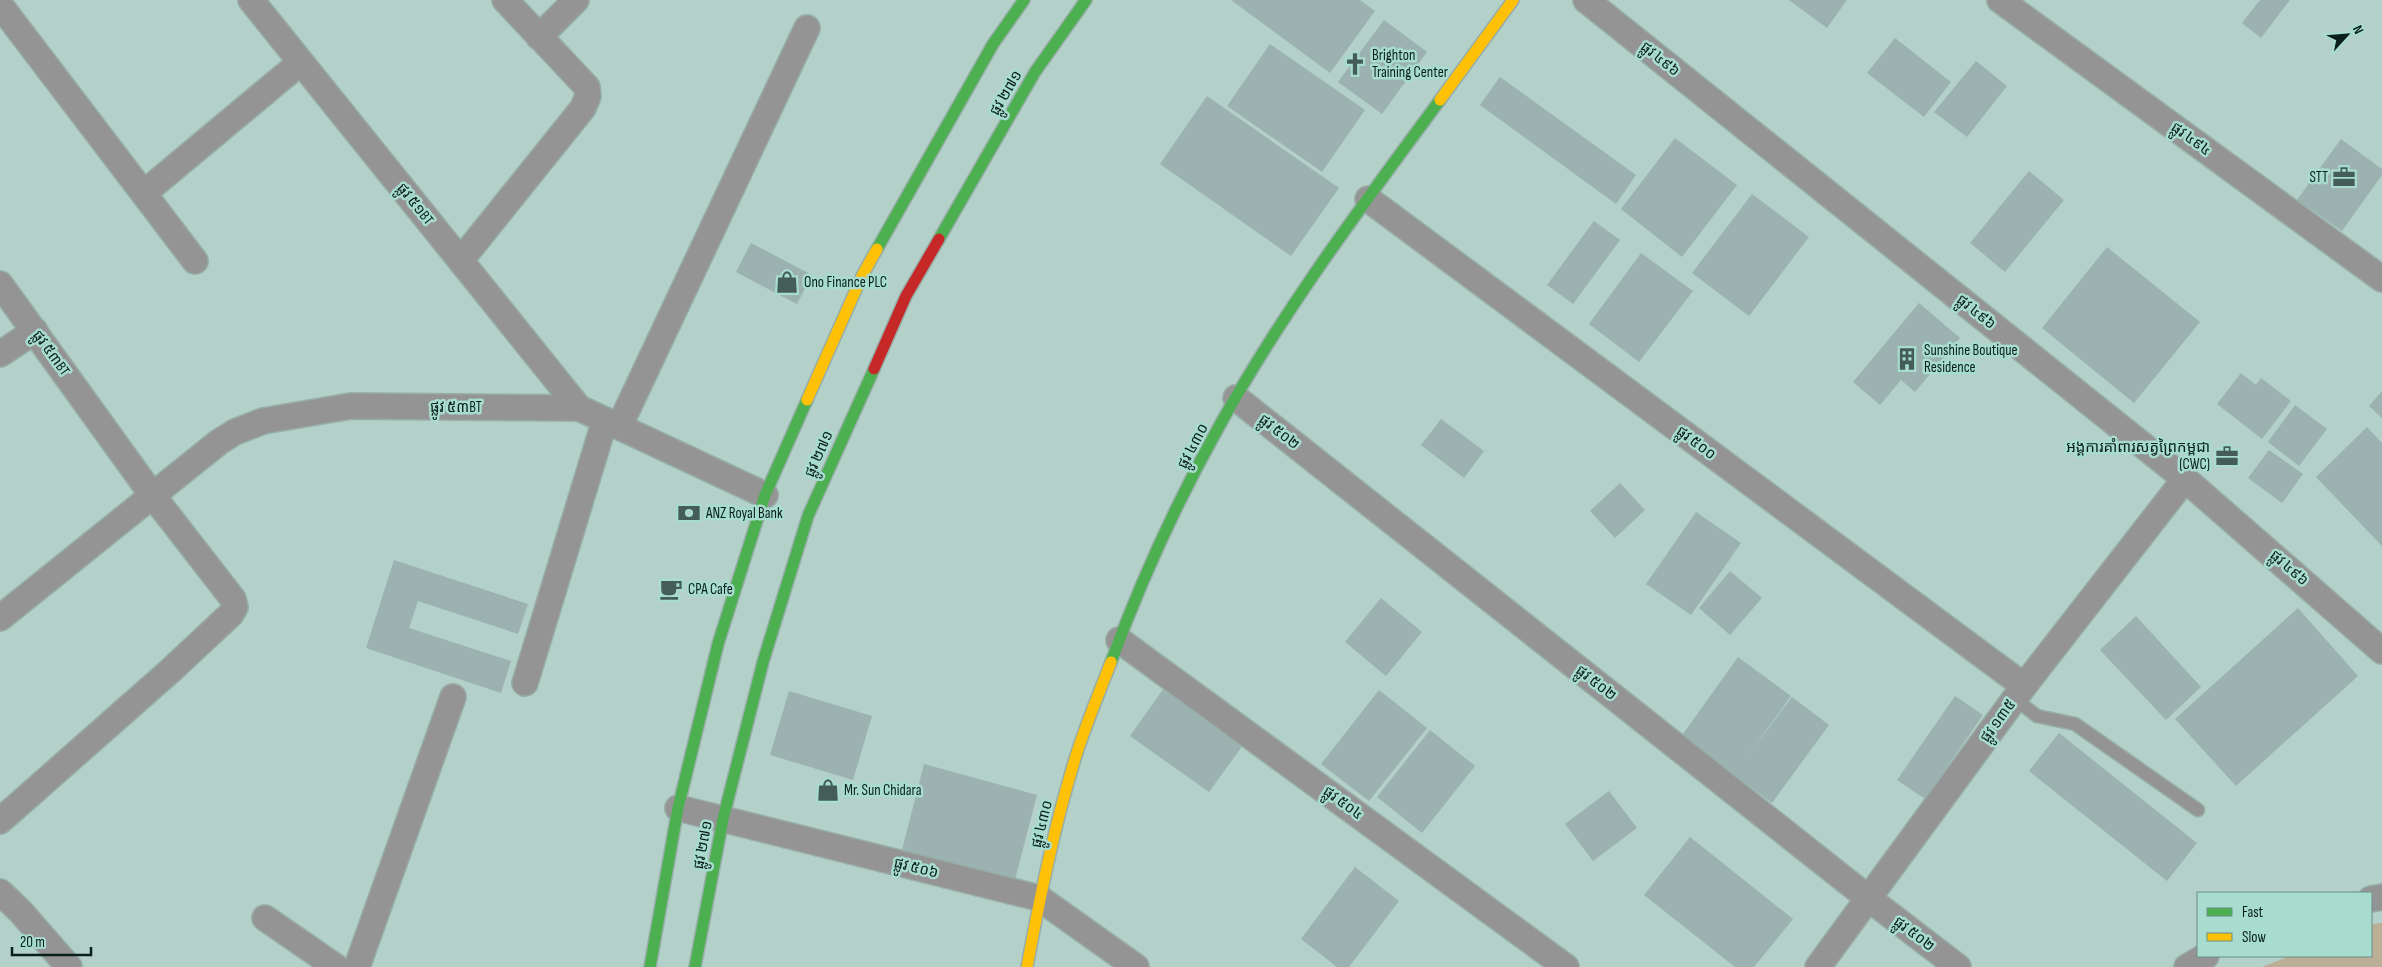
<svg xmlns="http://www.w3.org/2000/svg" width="2382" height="967" font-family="'Sofia Sans Condensed','Noto Sans Khmer',sans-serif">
  <rect width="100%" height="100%" fill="#b3d0c9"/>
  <!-- green -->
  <path fill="#bcaf98" d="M 2382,923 L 2382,967 L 2262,967 L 2290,956 L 2371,956 L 2371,924 Z"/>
  <!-- building -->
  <path fill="#9bb2b0" d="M 1231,0 L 1360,0 L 1375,11 L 1330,73 Z
    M 1789,0 L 1847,0 L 1827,28 Z
    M 2260,0 L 2290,0 L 2261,38 L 2242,23 Z
    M 1384,20 L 1427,52 L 1382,114 L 1338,82 Z
    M 1895,38 L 1951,82 L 1924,117 L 1867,73 Z
    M 1270,44 L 1365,110 L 1322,172 L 1227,106 Z
    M 1976,61 L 2007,86 L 1967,137 L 1934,112 Z
    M 1500,77 L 1636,175 L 1616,204 L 1480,105 Z
    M 1207,96 L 1339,188 L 1291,256 L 1160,164 Z
    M 1675,138 L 1737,185 L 1682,257 L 1621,209 Z
    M 2341,139 L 2382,169 L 2382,175 L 2342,231 L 2297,200 Z
    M 2029,171 L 2064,200 L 2005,272 L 1970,243 Z
    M 1752,194 L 1809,237 L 1749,316 L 1692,273 Z
    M 1594,221 L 1620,240 L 1573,304 L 1547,285 Z
    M 751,243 L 812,275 L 797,304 L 736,272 Z
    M 2107,247 L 2200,322 L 2134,403 L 2042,328 Z
    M 1641,253 L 1693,291 L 1639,362 L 1589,324 Z
    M 1919,303 L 1960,338 L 1915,392 L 1901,380 L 1880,405 L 1853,382 Z
    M 2241,373 L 2256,385 L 2261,378 L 2291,401 L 2262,439 L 2217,404 Z
    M 2382,391 L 2382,418 L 2369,406 Z
    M 2295,405 L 2327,429 L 2299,466 L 2268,442 Z
    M 1441,419 L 1484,451 L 1464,478 L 1421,445 Z
    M 2367,427 L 2382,443 L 2382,546 L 2316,477 Z
    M 2269,450 L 2303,474 L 2282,503 L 2248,478 Z
    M 1620,483 L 1645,510 L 1615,538 L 1590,511 Z
    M 1696,512 L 1741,543 L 1691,615 L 1646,584 Z
    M 394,560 L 528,604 L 518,634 L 418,601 L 409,628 L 511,661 L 501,693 L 366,648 Z
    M 1730,571 L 1762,598 L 1730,635 L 1699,608 Z
    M 1381,598 L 1422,632 L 1386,676 L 1345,642 Z
    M 2298,608 L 2358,676 L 2236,786 L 2175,719 Z
    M 2136,616 L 2201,687 L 2166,720 L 2100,650 Z
    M 1738,657 L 1791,696 L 1749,754 L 1792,697 L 1829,725 L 1772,803 L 1734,775 L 1731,779 L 1678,741 Z
    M 1164,688 L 1243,745 L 1209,792 L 1130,736 Z
    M 1379,690 L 1427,728 L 1369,801 L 1321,764 Z
    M 789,691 L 872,716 L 853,780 L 770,755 Z
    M 1955,696 L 1983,715 L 1925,799 L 1897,780 Z
    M 1430,730 L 1475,766 L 1422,833 L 1377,797 Z
    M 2059,733 L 2197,843 L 2167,881 L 2029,771 Z
    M 924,764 L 1037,795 L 1015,880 L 902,850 Z
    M 1609,791 L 1637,828 L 1593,861 L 1565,824 Z
    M 1690,837 L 1793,919 L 1754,967 L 1735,967 L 1644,895 Z
    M 1355,867 L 1399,901 L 1349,967 L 1337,967 L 1301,939 Z"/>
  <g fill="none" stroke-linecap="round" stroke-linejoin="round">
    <defs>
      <path id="lane" d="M 2015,699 L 2037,716 L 2075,724 L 2198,810"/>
      <path id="street" d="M 251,0 L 579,408
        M 1586,0 L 2185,479 L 2382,651
        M 2000,0 L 2382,279
        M 0,5 L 195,261
        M 539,37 L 576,0
        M 144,193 L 301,62
        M 1368,199 L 2024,686
        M 461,260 L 583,108 L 588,96 L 587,87 L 505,0
        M 0,284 L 153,496 L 233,599 L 235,607 L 231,614 L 170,671 L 0,821
        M 0,354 L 35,331
        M 1236,398 L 1868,898 L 1958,967
        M 619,427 L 807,28
        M 0,618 L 219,442 L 235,432 L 263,421 L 351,406 L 579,408 L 765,495
        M 1119,640 L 1566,967
        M 525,683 L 605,420
        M 678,808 L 1039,898 L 1136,967
        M 0,892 L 21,912 L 69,967
        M 2371,899 L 2382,897
        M 265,918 L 336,967
        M 357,967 L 453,697
        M 1818,967 L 2024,686 L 2185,479
        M 2187,967 L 2206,956"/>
      <path id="fast" d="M 939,239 L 1035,72 L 1086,0
        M 877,249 L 993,44 L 1024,0
        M 1111,662 C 1140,583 1175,506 1216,432 C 1280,315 1361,207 1440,100
        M 650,967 L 678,808 L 718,644 L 765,495 L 807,400
        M 695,967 L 723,819 L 763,662 L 808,516 L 874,369"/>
      <path id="slow" d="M 1440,100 L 1513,0
        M 807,400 L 862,276 L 877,249
        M 1027,967 C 1040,897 1054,827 1075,759 C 1085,726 1099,694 1111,662"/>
      <path id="jam" d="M 874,369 L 906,296 L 939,239"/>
    </defs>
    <!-- lane casing -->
    <use href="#lane" stroke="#97aea8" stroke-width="15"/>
    <!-- street casing -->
    <use href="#street" stroke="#97aea8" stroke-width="28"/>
    <!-- fast casing -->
    <use href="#fast" stroke="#97aea8" stroke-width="14"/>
    <!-- slow casing -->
    <use href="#slow" stroke="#97aea8" stroke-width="14"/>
    <!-- jam casing -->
    <use href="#jam" stroke="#97aea8" stroke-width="14"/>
    <!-- lane -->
    <use href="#lane" stroke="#959494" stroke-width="12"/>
    <!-- street -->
    <use href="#street" stroke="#959494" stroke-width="25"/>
    <!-- fast -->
    <use href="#fast" stroke="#4caf50" stroke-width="11"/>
    <!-- slow -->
    <use href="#slow" stroke="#ffc107" stroke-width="11"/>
    <!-- jam -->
    <use href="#jam" stroke="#c62828" stroke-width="11"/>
  </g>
  <!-- icons -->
  <defs>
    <symbol id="church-bare" viewBox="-9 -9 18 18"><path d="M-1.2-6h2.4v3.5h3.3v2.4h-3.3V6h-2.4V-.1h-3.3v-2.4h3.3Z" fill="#455d58" stroke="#a7dccf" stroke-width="2.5" paint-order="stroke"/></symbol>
    <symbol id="office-bare" viewBox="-9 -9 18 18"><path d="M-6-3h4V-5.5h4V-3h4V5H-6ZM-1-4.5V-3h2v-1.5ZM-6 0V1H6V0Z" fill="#455d58" stroke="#a7dccf" stroke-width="2.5" paint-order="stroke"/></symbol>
    <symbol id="shop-bare" viewBox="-9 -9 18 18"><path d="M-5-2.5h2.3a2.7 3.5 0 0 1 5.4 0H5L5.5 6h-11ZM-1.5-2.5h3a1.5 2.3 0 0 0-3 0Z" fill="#455d58" stroke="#a7dccf" stroke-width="2.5" paint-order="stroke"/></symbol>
    <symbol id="building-bare" viewBox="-9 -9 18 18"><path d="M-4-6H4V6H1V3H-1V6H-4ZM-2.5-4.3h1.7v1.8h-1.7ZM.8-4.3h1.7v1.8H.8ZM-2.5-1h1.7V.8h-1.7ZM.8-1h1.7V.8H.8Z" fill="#455d58" stroke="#a7dccf" stroke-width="2.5" paint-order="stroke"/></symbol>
    <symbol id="bank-bare" viewBox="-9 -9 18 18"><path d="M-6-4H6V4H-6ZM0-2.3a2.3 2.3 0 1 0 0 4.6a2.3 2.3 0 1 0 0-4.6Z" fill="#455d58" stroke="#a7dccf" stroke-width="2.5" paint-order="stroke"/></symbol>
    <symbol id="cafe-bare" viewBox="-9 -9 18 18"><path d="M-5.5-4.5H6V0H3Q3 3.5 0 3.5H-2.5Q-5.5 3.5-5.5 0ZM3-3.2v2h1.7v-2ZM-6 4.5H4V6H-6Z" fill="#455d58" stroke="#a7dccf" stroke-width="2.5" paint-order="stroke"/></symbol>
  </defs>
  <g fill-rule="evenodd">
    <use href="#church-bare" x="1339" y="48" width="32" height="32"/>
    <use href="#office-bare" x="2328" y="161" width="32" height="32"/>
    <use href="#shop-bare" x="771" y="266" width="32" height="32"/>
    <use href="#building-bare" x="1891" y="343" width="32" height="32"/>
    <use href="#office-bare" x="2211" y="440" width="32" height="32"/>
    <use href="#bank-bare" x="673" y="497" width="32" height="32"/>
    <use href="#cafe-bare" x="655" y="573" width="32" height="32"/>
    <use href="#shop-bare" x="812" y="774" width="32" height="32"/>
  </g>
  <g text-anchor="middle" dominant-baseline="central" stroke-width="5" stroke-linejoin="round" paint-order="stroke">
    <!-- poi labels -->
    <g font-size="15" fill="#0a1f1b" stroke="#a7dccf" text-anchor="start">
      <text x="1372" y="55">Brighton<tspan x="1372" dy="17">Training Center</tspan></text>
      <text x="2328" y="177" text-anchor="end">STT</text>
      <text x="804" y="282">Ono Finance PLC</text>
      <text x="1924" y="350">Sunshine Boutique<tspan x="1924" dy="17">Residence</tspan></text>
      <text x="2210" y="447" text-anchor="end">អង្គការគាំពារសត្វព្រៃកម្ពុជា<tspan x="2210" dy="17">(CWC)</tspan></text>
      <text x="706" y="513">ANZ Royal Bank</text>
      <text x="688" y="589">CPA Cafe</text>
      <text x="844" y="790">Mr. Sun Chidara</text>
    </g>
    <!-- street labels -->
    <g font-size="15" fill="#0a1f1b" stroke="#a7dccf">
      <text transform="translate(1660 59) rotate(39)">ផ្លូវ ៤៩៦</text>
      <text transform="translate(1006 93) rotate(-60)">ផ្លូវ ២៧១</text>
      <text transform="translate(2191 139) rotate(36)">ផ្លូវ ៤៩៤</text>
      <text transform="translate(415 204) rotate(51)">ផ្លូវ ៥១BT</text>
      <text transform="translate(1976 312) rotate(39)">ផ្លូវ ៤៩៦</text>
      <text transform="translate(51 353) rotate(54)">ផ្លូវ ៥៣BT</text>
      <text x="456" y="407">ផ្លូវ ៥៣BT</text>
      <text transform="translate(1279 432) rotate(38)">ផ្លូវ ៥០២</text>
      <text transform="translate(1696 443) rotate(37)">ផ្លូវ ៥០០</text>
      <text transform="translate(1193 446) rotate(-62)">ផ្លូវ ៤៣០</text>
      <text transform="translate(819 454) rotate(-66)">ផ្លូវ ២៧១</text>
      <text transform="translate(2289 568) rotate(41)">ផ្លូវ ៤៩៦</text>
      <text transform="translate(1596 683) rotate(38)">ផ្លូវ ៥០២</text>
      <text transform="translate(1998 721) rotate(-54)">ផ្លូវ ១៣៥</text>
      <text transform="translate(1343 803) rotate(36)">ផ្លូវ ៥០៤</text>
      <text transform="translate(1042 824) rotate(-76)">ផ្លូវ ៤៣០</text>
      <text transform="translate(703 845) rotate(-79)">ផ្លូវ ២៧១</text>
      <text transform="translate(916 868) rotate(14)">ផ្លូវ ៥០៦</text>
      <text transform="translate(1914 934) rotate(37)">ផ្លូវ ៥០២</text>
    </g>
  </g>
  <!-- legend -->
  <rect x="2197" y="892" width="175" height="65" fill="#a7dccf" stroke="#689087"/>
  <rect x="2207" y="908" width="25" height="8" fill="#4caf50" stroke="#689087"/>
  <text x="2242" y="917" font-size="15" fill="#0a1f1b">Fast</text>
  <rect x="2207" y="933" width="25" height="8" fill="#ffc107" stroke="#689087"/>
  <text x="2242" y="942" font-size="15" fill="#0a1f1b">Slow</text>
  <!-- north arrow -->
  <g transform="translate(2347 35) rotate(64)" stroke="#a7dccf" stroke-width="4" paint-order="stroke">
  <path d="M0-4L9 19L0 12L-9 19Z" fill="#0a1f1b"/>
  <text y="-8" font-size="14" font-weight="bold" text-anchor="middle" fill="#0a1f1b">N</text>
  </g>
  <!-- scale -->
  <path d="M12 947v8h79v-8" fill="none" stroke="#0a1f1b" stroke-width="2.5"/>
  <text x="20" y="947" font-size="15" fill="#0a1f1b" stroke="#a7dccf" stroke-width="4" paint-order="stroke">20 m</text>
</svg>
